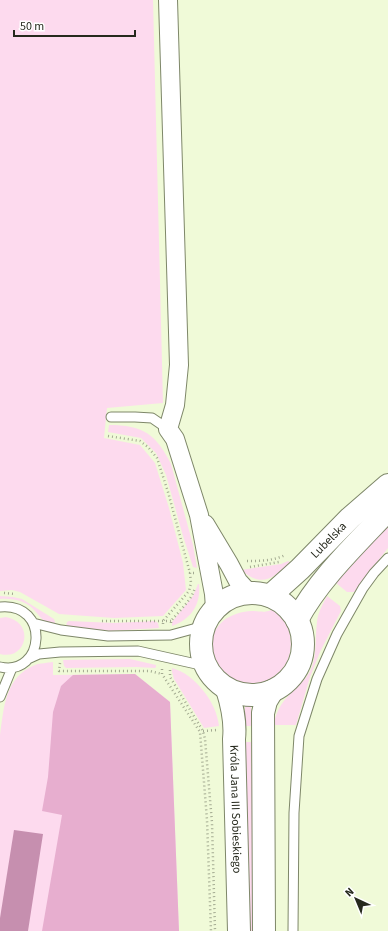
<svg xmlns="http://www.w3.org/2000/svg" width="388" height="931" font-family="'Source Sans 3',sans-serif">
  <rect width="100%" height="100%" fill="#f0fad8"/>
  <!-- green -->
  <path fill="#fddaee" d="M 0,0 L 153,0 L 163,403 L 107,408 L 104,438 L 140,445 L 155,463 L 169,508 L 183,563 L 186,590 L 163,616 L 114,618 L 59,614 L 20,592 L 12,590 L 0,591 Z
    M 109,425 C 143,425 156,434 171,464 L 193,545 L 197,568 L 193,567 L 183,536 L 166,475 L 156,453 L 141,438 L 108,432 Z
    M 388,525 L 388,548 L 354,592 L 347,592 L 336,583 Z
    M 288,561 L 290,562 C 273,579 262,588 241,570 L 281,564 Z
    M 198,584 L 199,584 C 201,604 192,619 172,626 L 172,622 L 193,596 Z
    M 0,596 L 13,597 L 22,599 L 54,619 L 56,625 C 45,624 42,619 35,611 C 27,601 13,598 0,599 Z
    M 327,596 L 340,606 L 341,611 L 320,652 L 310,677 L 296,725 L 273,725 C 275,718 277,711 281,705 C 290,691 305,684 312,667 C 317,652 315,637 317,622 C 318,612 323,604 327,596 Z
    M 275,608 C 296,629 298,663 270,679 C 254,687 230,685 219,671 C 215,666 214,660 212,654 C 208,642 214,629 223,621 C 230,615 243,611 252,611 C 262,611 265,614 275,608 Z
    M 6,617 C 36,623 26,661 0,654 L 0,618 Z
    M 69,621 L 114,623 L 155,621 L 158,623 L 159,628 L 110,631 L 66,626 L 67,622 Z
    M 130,659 L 156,665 L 156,667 L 155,668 L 136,667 L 66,668 L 64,666 L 63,660 Z
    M 53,662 L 53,675 L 135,674 L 170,702 L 179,931 L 0,931 L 0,735 C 4,707 5,677 35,665 C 40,663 48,663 53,662 Z
    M 172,668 C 195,674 217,703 219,726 L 204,728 L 174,679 L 172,672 Z
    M 246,698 L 251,699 L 251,726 L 245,726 L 245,700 Z
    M 245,742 L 251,742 L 256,931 L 249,931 Z"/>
  <!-- forest -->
  <path fill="#e7aecf" d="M 135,674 L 170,702 L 179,931 L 42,931 L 62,815 L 42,811 L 48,777 L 53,712 L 61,686 L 73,675 Z"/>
  <!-- water -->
  <path fill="#c68faf" d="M 14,830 L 43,834 L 28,931 L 0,931 L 0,918 Z"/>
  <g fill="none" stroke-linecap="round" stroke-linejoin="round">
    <defs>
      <path id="service" d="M 111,417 L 135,417 L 152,418 L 168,429
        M 0,607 C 51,602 45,677 0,667
        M 33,623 L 61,630 L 108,636 L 171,635 L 204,626
        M 28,659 L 39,654 L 60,652 L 138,651 L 205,666
        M 0,697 L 12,668
        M 293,931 L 294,813 L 299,736 L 317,679 L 337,634 L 363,588 L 374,573 L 388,558"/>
      <path id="minor" d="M 168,0 L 179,365 L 175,405 L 168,429 L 175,439 L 199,515 L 214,594 L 215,608
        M 205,524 L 229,564 L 238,581 L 249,593"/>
      <g id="secondary">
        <circle cx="252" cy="644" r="51"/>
        <path id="s1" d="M 270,596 L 300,569 L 350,518 L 388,485"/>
        <path d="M 297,620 C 318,580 357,543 388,510"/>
        <path id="s2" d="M 227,689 C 232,705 236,721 234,739 L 239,931"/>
        <path d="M 264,931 L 263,713 L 266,701 L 272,691"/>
      </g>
    </defs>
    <!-- service casing -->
    <use href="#service" stroke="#7e8769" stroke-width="11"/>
    <!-- minor casing -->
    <use href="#minor" stroke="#7e8769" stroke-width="20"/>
    <!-- secondary casing -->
    <use href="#secondary" stroke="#7e8769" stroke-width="24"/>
    <!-- path -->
    <path stroke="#a3aa91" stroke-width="2.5" stroke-dasharray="1 3" stroke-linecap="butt" d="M 108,436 L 140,441 L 148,447 L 157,458 L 168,492 L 190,573
      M 247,561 C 260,561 273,561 285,555
      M 250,567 L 279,562
      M 4,593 L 15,594
      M 102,621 L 171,621
      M 171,623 L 171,621 C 179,611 191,601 195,588
      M 163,624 L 163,621 L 189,591 L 191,583 L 190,573 L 194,573
      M 60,663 L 59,671 L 150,671 L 162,674
      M 162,669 L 162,674 L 200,732 L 207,820 L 211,931
      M 170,670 L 170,677 L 203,731 L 205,739 L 212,823 L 215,931
      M 203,731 L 217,730"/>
    <!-- service -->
    <use href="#service" stroke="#fff" stroke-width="9"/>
    <!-- minor -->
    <use href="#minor" stroke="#fff" stroke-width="18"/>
    <!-- secondary -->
    <use href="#secondary" stroke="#fff" stroke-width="22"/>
  </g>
  <g text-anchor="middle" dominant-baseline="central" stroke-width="3.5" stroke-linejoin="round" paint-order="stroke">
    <!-- street labels -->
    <g font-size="12" fill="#26291d" stroke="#fff">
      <text stroke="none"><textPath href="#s1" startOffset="81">Lubelska</textPath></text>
      <text stroke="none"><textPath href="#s2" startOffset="121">Króla Jana III Sobieskiego</textPath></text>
    </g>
  </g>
  <!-- north arrow -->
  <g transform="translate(356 899) rotate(316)" stroke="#ffffff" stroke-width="3" paint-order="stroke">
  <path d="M0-3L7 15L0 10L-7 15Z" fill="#26291d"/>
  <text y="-6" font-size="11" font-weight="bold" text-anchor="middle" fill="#26291d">N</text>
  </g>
  <!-- scale -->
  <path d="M14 30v6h121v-6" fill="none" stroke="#26291d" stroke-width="2"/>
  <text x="20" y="30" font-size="12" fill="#26291d" stroke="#ffffff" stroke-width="3" paint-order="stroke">50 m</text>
</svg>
